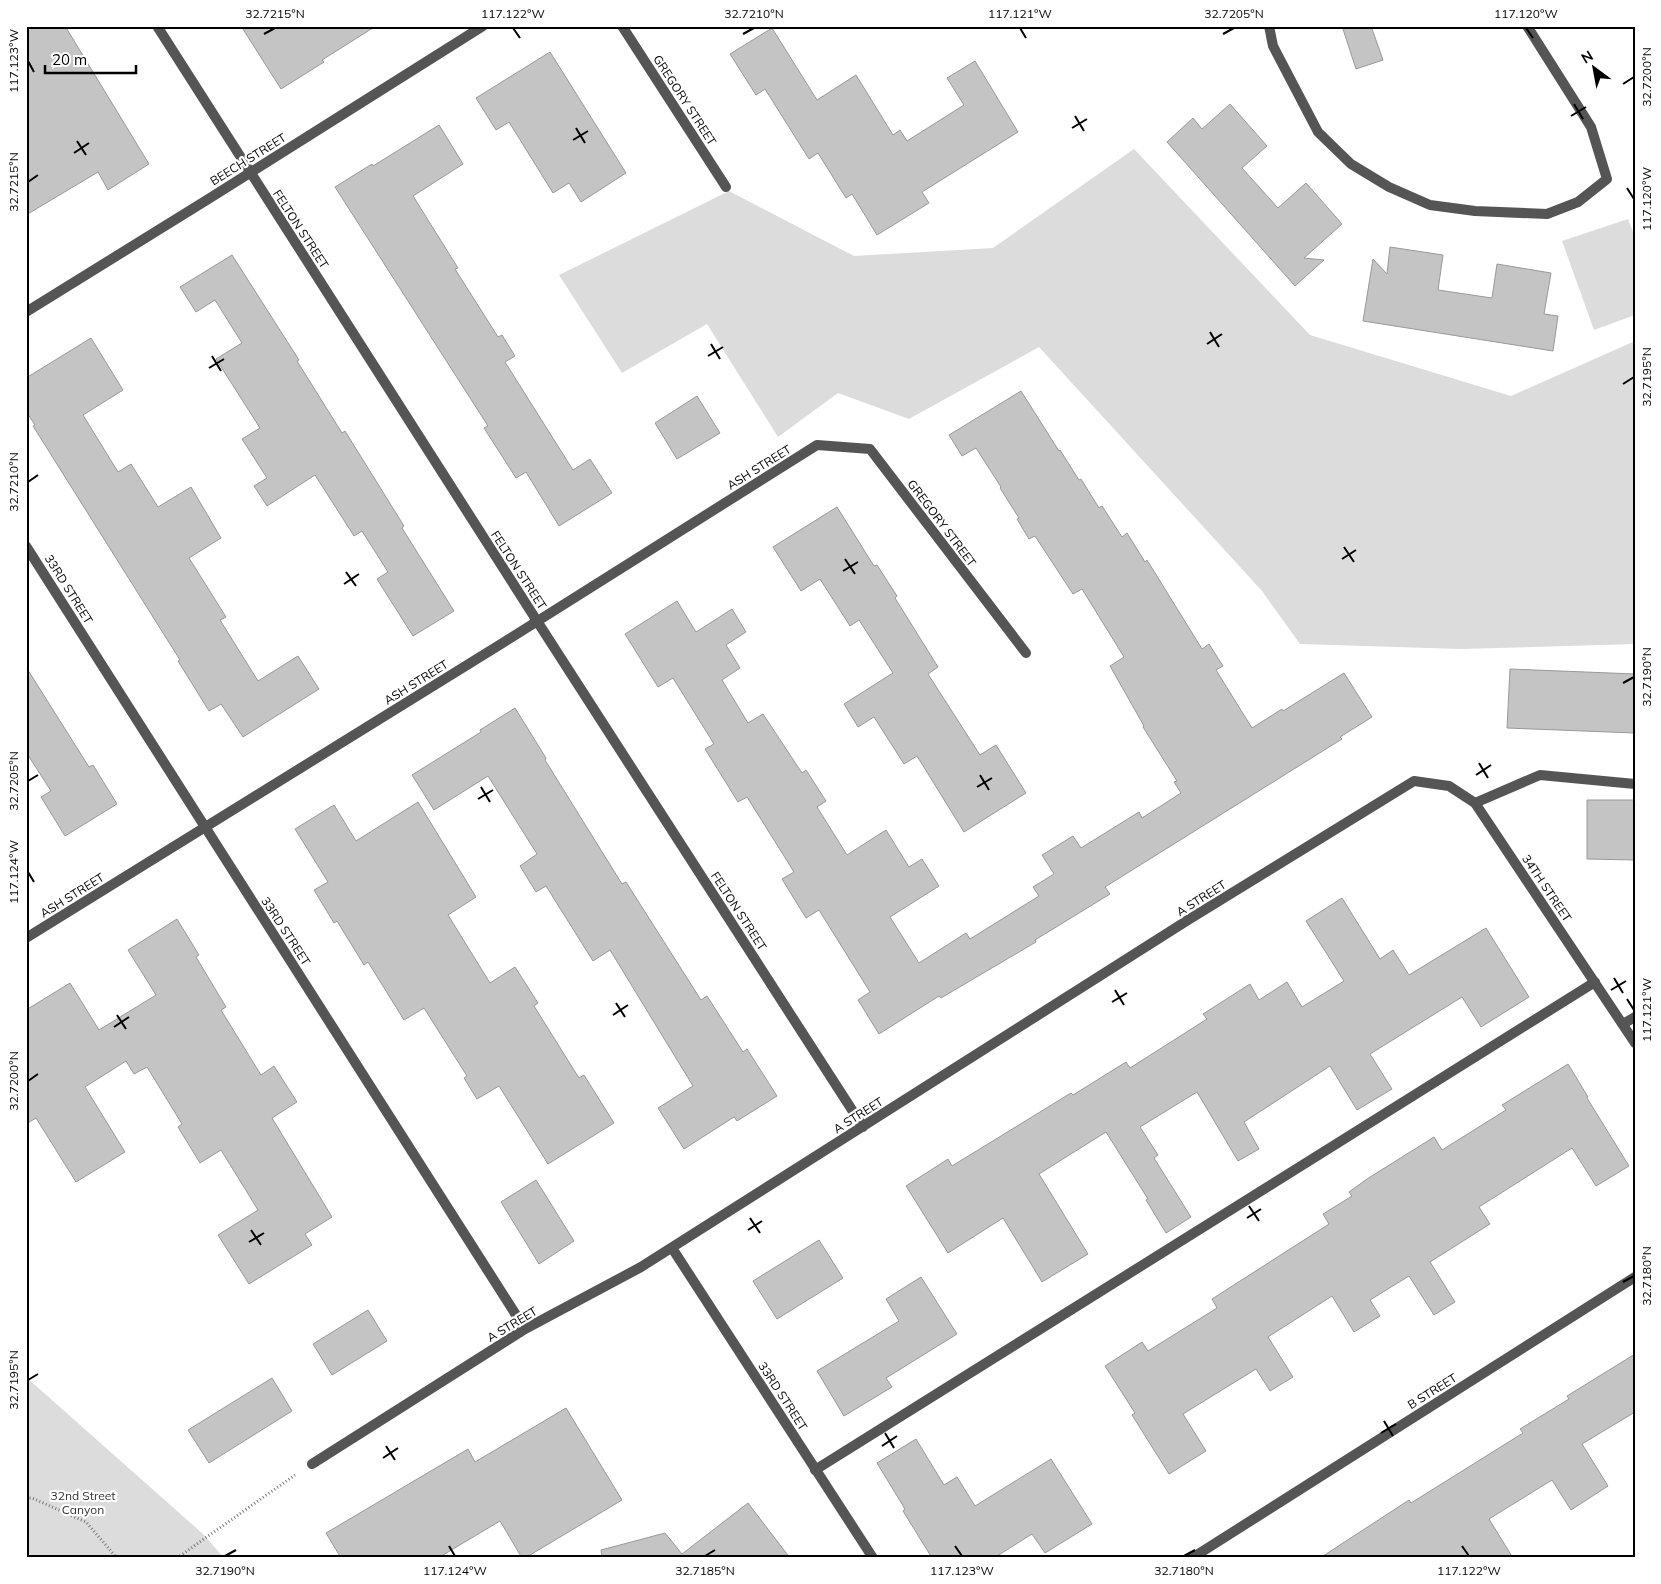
<svg xmlns="http://www.w3.org/2000/svg" width="1661" height="1584" font-family="Mulish,sans-serif">
  <rect width="100%" height="100%" fill="#fff"/>
  <!-- green -->
  <path fill="#dcdcdc" d="M 1134,149 L 1310,335 L 1511,396 L 1635,341 L 1635,644 L 1461,649 L 1300,644 L 1262,591 L 1039,347 L 909,419 L 838,393 L 778,437 L 707,324 L 622,373 L 559,275 L 729,191 L 854,256 L 993,248 Z
    M 1628,219 L 1635,237 L 1635,315 L 1594,330 L 1562,241 Z
    M 26,1377 L 203,1534 L 224,1558 L 26,1558 Z"/>
  <!-- building -->
  <path fill="#c4c4c4" stroke="#999" d="M 26,26 L 65,26 L 149,164 L 108,190 L 98,172 L 26,215 Z
    M 241,26 L 376,26 L 322,60 L 324,62 L 281,89 Z
    M 1342,26 L 1371,26 L 1383,60 L 1356,69 Z
    M 772,28 L 817,100 L 856,75 L 893,135 L 900,130 L 907,141 L 964,105 L 947,78 L 975,61 L 1018,132 L 922,192 L 929,203 L 877,235 L 852,194 L 846,198 L 818,153 L 809,159 L 765,89 L 756,95 L 730,54 Z
    M 550,52 L 626,173 L 581,202 L 569,183 L 553,193 L 509,122 L 496,130 L 476,98 Z
    M 1230,104 L 1267,146 L 1242,168 L 1278,208 L 1306,183 L 1342,224 L 1304,258 L 1324,260 L 1295,286 L 1167,142 L 1193,118 L 1202,129 Z
    M 439,125 L 463,164 L 413,196 L 458,268 L 455,269 L 498,337 L 502,335 L 515,356 L 505,362 L 573,470 L 590,459 L 612,493 L 559,526 L 526,472 L 516,478 L 484,428 L 488,426 L 335,187 L 372,164 L 373,166 Z
    M 1390,247 L 1443,255 L 1438,290 L 1492,298 L 1497,264 L 1551,273 L 1544,314 L 1558,316 L 1553,351 L 1363,321 L 1373,259 L 1387,274 Z
    M 232,255 L 299,360 L 297,361 L 342,433 L 345,431 L 404,526 L 402,528 L 454,611 L 413,636 L 377,579 L 388,572 L 362,531 L 354,536 L 315,475 L 267,506 L 254,486 L 267,478 L 242,439 L 260,428 L 216,359 L 242,343 L 215,300 L 196,312 L 180,287 Z
    M 91,338 L 123,390 L 83,415 L 118,472 L 131,464 L 158,507 L 191,487 L 221,538 L 189,558 L 226,617 L 220,620 L 258,681 L 298,656 L 319,689 L 243,737 L 221,704 L 209,711 L 178,661 L 180,660 L 33,426 L 35,425 L 26,411 L 26,378 Z
    M 1021,391 L 1059,451 L 1060,450 L 1079,480 L 1081,479 L 1099,508 L 1102,506 L 1122,537 L 1127,533 L 1145,562 L 1147,560 L 1202,649 L 1209,644 L 1223,666 L 1216,670 L 1252,728 L 1282,709 L 1283,711 L 1344,673 L 1372,717 L 1340,737 L 1342,739 L 1105,887 L 1110,894 L 1035,940 L 1036,942 L 941,998 L 939,996 L 879,1034 L 858,1000 L 870,992 L 819,910 L 806,918 L 782,879 L 794,872 L 747,797 L 738,802 L 705,749 L 714,744 L 673,678 L 658,687 L 625,634 L 677,601 L 696,632 L 732,609 L 746,632 L 726,645 L 740,668 L 722,680 L 748,723 L 763,714 L 802,773 L 806,770 L 826,801 L 817,807 L 847,855 L 886,830 L 909,867 L 922,859 L 939,886 L 890,917 L 919,963 L 966,933 L 970,939 L 1039,896 L 1033,887 L 1054,874 L 1042,855 L 1073,836 L 1081,848 L 1139,812 L 1142,818 L 1181,793 L 1174,782 L 1177,781 L 1143,727 L 1144,726 L 1110,666 L 1124,657 L 1082,589 L 1073,594 L 1035,536 L 1029,539 L 1017,519 L 1019,518 L 1000,488 L 1001,487 L 976,448 L 962,456 L 949,435 Z
    M 697,396 L 720,433 L 677,459 L 655,423 Z
    M 837,507 L 874,566 L 877,565 L 897,596 L 895,598 L 938,667 L 928,674 L 980,755 L 996,745 L 1026,793 L 964,832 L 917,756 L 904,764 L 874,717 L 858,727 L 844,704 L 893,673 L 859,620 L 850,626 L 820,579 L 801,591 L 773,547 Z
    M 26,667 L 89,767 L 93,765 L 117,804 L 65,836 L 41,797 L 51,791 L 26,752 Z
    M 1510,669 L 1635,674 L 1635,733 L 1507,728 Z
    M 515,708 L 546,758 L 545,760 L 622,884 L 626,882 L 701,1000 L 707,996 L 743,1052 L 747,1049 L 777,1096 L 737,1121 L 734,1117 L 684,1149 L 658,1108 L 693,1086 L 610,950 L 593,961 L 546,886 L 536,892 L 520,866 L 537,854 L 488,776 L 434,810 L 412,775 L 481,732 L 480,730 Z
    M 1587,800 L 1635,800 L 1635,860 L 1587,859 Z
    M 418,802 L 476,897 L 448,915 L 490,983 L 515,967 L 538,1003 L 534,1006 L 579,1078 L 584,1075 L 614,1123 L 548,1164 L 499,1086 L 477,1099 L 464,1078 L 467,1076 L 424,1008 L 404,1020 L 368,962 L 364,965 L 337,921 L 334,923 L 314,890 L 328,882 L 295,829 L 334,805 L 356,841 Z
    M 1342,898 L 1380,959 L 1393,950 L 1409,975 L 1486,928 L 1529,997 L 1481,1027 L 1462,997 L 1370,1054 L 1392,1089 L 1357,1110 L 1330,1066 L 1244,1122 L 1259,1149 L 1238,1161 L 1197,1092 L 1140,1127 L 1158,1155 L 1154,1158 L 1191,1217 L 1166,1233 L 1146,1200 L 1148,1199 L 1106,1132 L 1039,1174 L 1088,1254 L 1042,1282 L 1003,1218 L 948,1253 L 906,1186 L 948,1159 L 952,1166 L 1071,1093 L 1073,1095 L 1126,1062 L 1130,1068 L 1207,1019 L 1203,1014 L 1250,984 L 1259,1000 L 1287,982 L 1302,1007 L 1344,981 L 1306,921 Z
    M 177,919 L 199,955 L 196,957 L 226,1007 L 221,1010 L 261,1075 L 274,1066 L 297,1102 L 272,1118 L 332,1217 L 305,1234 L 312,1245 L 249,1284 L 218,1235 L 258,1210 L 221,1150 L 200,1163 L 178,1127 L 182,1124 L 147,1067 L 134,1074 L 126,1061 L 85,1087 L 125,1152 L 76,1182 L 36,1118 L 26,1124 L 26,1010 L 70,983 L 99,1030 L 156,995 L 128,950 Z
    M 1568,1064 L 1588,1097 L 1587,1098 L 1629,1166 L 1596,1186 L 1572,1148 L 1479,1207 L 1490,1224 L 1430,1262 L 1455,1302 L 1434,1315 L 1409,1276 L 1370,1300 L 1380,1316 L 1354,1332 L 1332,1296 L 1268,1337 L 1293,1377 L 1270,1391 L 1256,1369 L 1183,1414 L 1206,1451 L 1169,1474 L 1132,1415 L 1135,1413 L 1105,1366 L 1142,1342 L 1148,1351 L 1217,1308 L 1212,1299 L 1329,1224 L 1323,1214 L 1352,1196 L 1349,1192 L 1367,1179 L 1434,1137 L 1442,1150 L 1506,1110 L 1502,1105 Z
    M 536,1180 L 574,1241 L 539,1264 L 501,1202 Z
    M 819,1240 L 843,1278 L 777,1319 L 753,1281 Z
    M 921,1277 L 957,1334 L 886,1378 L 892,1387 L 844,1416 L 817,1371 L 899,1321 L 886,1299 Z
    M 368,1310 L 387,1341 L 332,1375 L 313,1344 Z
    M 1635,1354 L 1635,1412 L 1582,1444 L 1608,1486 L 1571,1510 L 1552,1480 L 1489,1519 L 1513,1558 L 1320,1558 L 1409,1500 L 1411,1503 L 1523,1433 L 1520,1429 L 1569,1399 L 1567,1396 Z
    M 272,1378 L 292,1411 L 209,1463 L 188,1430 Z
    M 566,1408 L 622,1500 L 525,1558 L 522,1558 L 500,1521 L 438,1558 L 341,1558 L 326,1533 L 468,1449 L 475,1462 Z
    M 916,1439 L 944,1485 L 957,1477 L 975,1506 L 1051,1459 L 1092,1524 L 1045,1553 L 1032,1534 L 994,1558 L 932,1558 L 903,1511 L 905,1509 L 877,1463 Z
    M 748,1503 L 790,1558 L 602,1558 L 601,1550 L 665,1533 L 682,1554 Z"/>
  <g fill="none" stroke-linecap="round" stroke-linejoin="round">
    <!-- path -->
    <path stroke="#777" stroke-width="3" stroke-dasharray="1 2.5" stroke-linecap="butt" d="M 26,1498 L 32,1498 L 86,1522 L 117,1558
      M 177,1558 L 295,1475"/>
    <!-- lane -->
    <path stroke="#555" stroke-width="10" d="M 1269,26 L 1273,46 L 1318,132 L 1351,164 L 1389,187 L 1430,205 L 1475,211 L 1547,214 L 1578,202 L 1607,179 L 1591,127 L 1527,26
      M 1475,803 L 1540,775 L 1635,784
      M 1623,1024 L 1635,1017
      M 815,1470 L 1595,982"/>
    <!-- street -->
    <path stroke="#555" stroke-width="10" d="M 157,26 L 537,621 L 863,1127
      M 622,26 L 726,187
      M 26,312 L 210,198 L 483,26
      M 26,546 L 525,1329
      M 26,938 L 501,644 L 817,445 L 870,449 L 1026,653
      M 672,1248 L 873,1558
      M 312,1464 L 525,1329 L 641,1267 L 1188,920 L 1414,781 L 1449,786 L 1475,803 L 1635,1043
      M 1192,1558 L 1635,1277"/>
  </g>
  <!-- ticks -->
  <path fill="none" stroke="#000" stroke-width="2" d="M 513,28 L 520,38M 1020,28 L 1026,38M 1526,28 L 1533,38M 264,34 L 275,28M 743,34 L 754,28M 1223,34 L 1234,28M 28,61 L 34,72M 1623,84 L 1634,77M 1574,104 L 1583,119M 1075,116 L 1084,131M 1571,116 L 1586,107M 576,128 L 585,143M 1072,128 L 1087,119M 573,140 L 588,131M 77,141 L 86,155M 74,153 L 89,143M 28,182 L 38,175M 1627,188 L 1634,199M 1210,332 L 1219,347M 711,344 L 720,359M 1207,344 L 1222,334M 212,356 L 221,371M 708,356 L 723,347M 209,368 L 224,359M 1623,384 L 1634,377M 28,482 L 38,475M 1344,547 L 1354,562M 845,559 L 855,574M 1342,559 L 1356,550M 843,571 L 858,562M 346,572 L 356,586M 344,584 L 359,574M 1623,683 L 1634,677M 1479,763 L 1488,778M 980,775 L 989,790M 1476,775 L 1491,765M 28,781 L 38,775M 481,787 L 490,802M 977,787 L 992,778M 478,799 L 493,790M 28,872 L 34,882M 1614,978 L 1623,993M 1115,990 L 1124,1005M 1611,990 L 1626,981M 1627,999 L 1634,1010M 1112,1002 L 1127,993M 616,1003 L 625,1017M 117,1015 L 126,1029M 613,1015 L 628,1005M 114,1027 L 129,1017M 28,1081 L 38,1074M 1249,1206 L 1259,1221M 750,1218 L 760,1233M 1247,1218 L 1261,1209M 251,1230 L 261,1245M 748,1230 L 762,1221M 249,1242 L 264,1233M 1623,1282 L 1634,1276M 28,1380 L 38,1374M 1384,1421 L 1393,1436M 885,1433 L 894,1448M 1381,1433 L 1396,1424M 386,1446 L 395,1460M 882,1446 L 897,1436M 383,1458 L 398,1448M 449,1546 L 455,1556M 955,1546 L 962,1556M 1462,1546 L 1469,1556M 225,1556 L 236,1550M 705,1556 L 715,1550M 1184,1556 L 1195,1550"/>
  <g text-anchor="middle" dominant-baseline="central" stroke-width="4.5" stroke-linejoin="round" paint-order="stroke">
    <!-- street labels -->
    <g font-size="12" fill="#000" stroke="#fff">
      <text transform="translate(685 100) rotate(57)">GREGORY STREET</text>
      <text transform="translate(248 159) rotate(-32)">BEECH STREET</text>
      <text transform="translate(301 229) rotate(57)">FELTON STREET</text>
      <text transform="translate(759 467) rotate(-32)">ASH STREET</text>
      <text transform="translate(942 523) rotate(53)">GREGORY STREET</text>
      <text transform="translate(519 570) rotate(57)">FELTON STREET</text>
      <text transform="translate(69 589) rotate(58)">33RD STREET</text>
      <text transform="translate(416 682) rotate(-32)">ASH STREET</text>
      <text transform="translate(1547 888) rotate(56)">34TH STREET</text>
      <text transform="translate(72 895) rotate(-32)">ASH STREET</text>
      <text transform="translate(1201 898) rotate(-32)">A STREET</text>
      <text transform="translate(739 911) rotate(57)">FELTON STREET</text>
      <text transform="translate(286 931) rotate(57)">33RD STREET</text>
      <text transform="translate(858 1115) rotate(-32)">A STREET</text>
      <text transform="translate(512 1324) rotate(-31)">A STREET</text>
      <text transform="translate(1432 1391) rotate(-32)">B STREET</text>
      <text transform="translate(783 1396) rotate(57)">33RD STREET</text>
    </g>
    <!-- park labels -->
    <g font-size="12" fill="#333" stroke="#fff">
      <text x="83" y="1495">32nd Street<tspan x="83" dy="14">Canyon</tspan></text>
    </g>
  </g>
  <!-- border -->
  <rect width="1661" height="1584" fill="none" stroke="#ffffff" stroke-width="55"/>
  <!-- north arrow -->
  <g transform="translate(1594 68) rotate(328)" stroke="#ffffff" stroke-width="4" paint-order="stroke">
  <path d="M0-4L9 19L0 12L-9 19Z" fill="#000000"/>
  <text y="-8" font-size="14" font-weight="bold" text-anchor="middle" fill="#000000">N</text>
  </g>
  <!-- scale -->
  <path d="M45 65v8h91v-8" fill="none" stroke="#000000" stroke-width="2.5"/>
  <text x="52" y="65" font-size="15" fill="#000000" stroke="#ffffff" stroke-width="4" paint-order="stroke">20 m</text>
  <rect x="28" y="28" width="1606" height="1528" fill="none" stroke="#000" stroke-width="2"/>
  <g font-size="12" text-anchor="middle" fill="#000">
    <text x="275" y="18">32.7215°N</text>
    <text x="513" y="18">117.122°W</text>
    <text x="754" y="18">32.7210°N</text>
    <text x="1020" y="18">117.121°W</text>
    <text x="1234" y="18">32.7205°N</text>
    <text x="1526" y="18">117.120°W</text>
    <text transform="translate(14 61) rotate(-90)" y="4">117.123°W</text>
    <text transform="translate(1647 77) rotate(-90)" y="4">32.7200°N</text>
    <text transform="translate(14 182) rotate(-90)" y="4">32.7215°N</text>
    <text transform="translate(1647 199) rotate(-90)" y="4">117.120°W</text>
    <text transform="translate(1647 377) rotate(-90)" y="4">32.7195°N</text>
    <text transform="translate(14 482) rotate(-90)" y="4">32.7210°N</text>
    <text transform="translate(1647 677) rotate(-90)" y="4">32.7190°N</text>
    <text transform="translate(14 781) rotate(-90)" y="4">32.7205°N</text>
    <text transform="translate(14 872) rotate(-90)" y="4">117.124°W</text>
    <text transform="translate(1647 1010) rotate(-90)" y="4">117.121°W</text>
    <text transform="translate(14 1081) rotate(-90)" y="4">32.7200°N</text>
    <text transform="translate(1647 1276) rotate(-90)" y="4">32.7180°N</text>
    <text transform="translate(14 1380) rotate(-90)" y="4">32.7195°N</text>
    <text x="225" y="1575">32.7190°N</text>
    <text x="455" y="1575">117.124°W</text>
    <text x="705" y="1575">32.7185°N</text>
    <text x="962" y="1575">117.123°W</text>
    <text x="1184" y="1575">32.7180°N</text>
    <text x="1469" y="1575">117.122°W</text>
  </g>
</svg>
